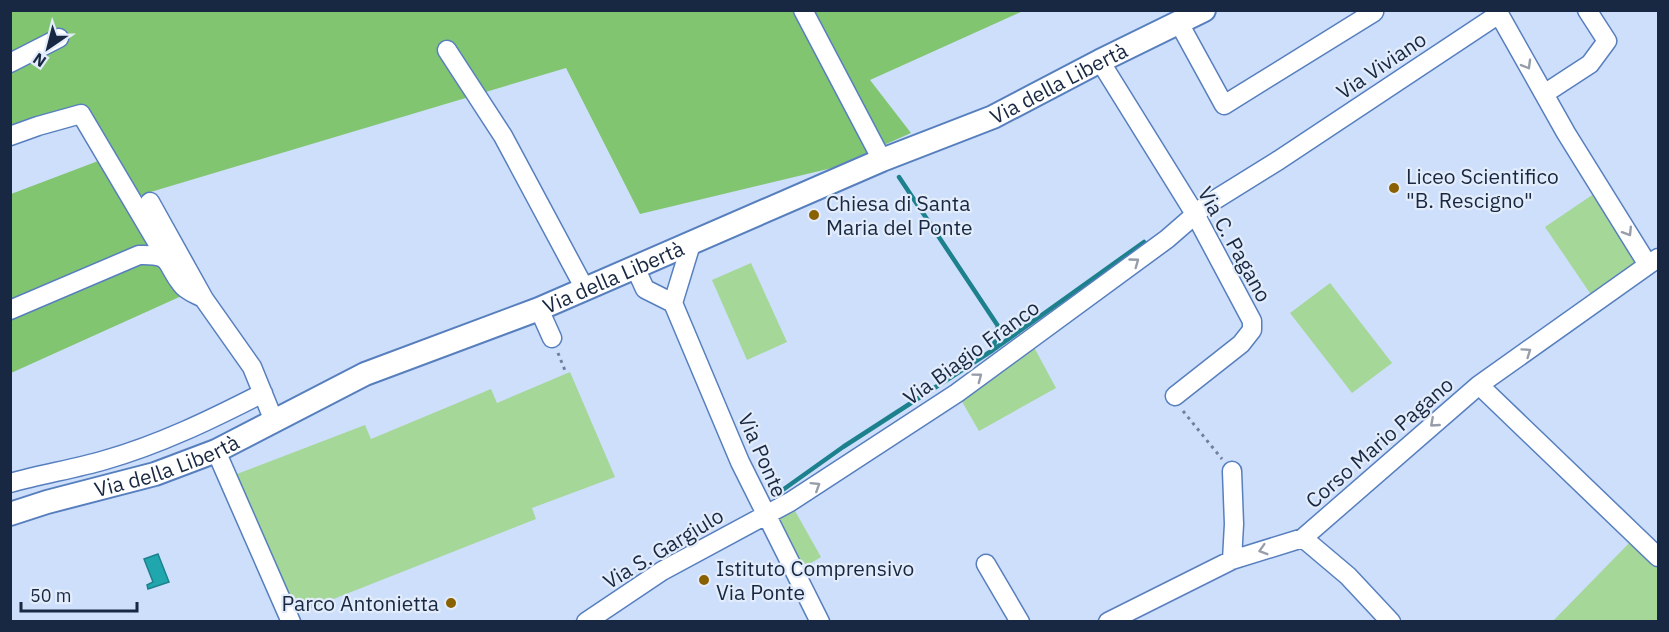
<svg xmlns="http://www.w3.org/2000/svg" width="1669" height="632" font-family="'IBM Plex Sans',sans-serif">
  <rect width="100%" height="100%" fill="#cddffb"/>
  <!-- green -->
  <path fill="#a5d798" d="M 1601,189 L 1648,265 L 1596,302 L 1545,227 Z
    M 751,263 L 787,342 L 747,360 L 712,280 Z
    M 1330,283 L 1392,363 L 1352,393 L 1290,313 Z
    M 1029,338 L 1056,388 L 979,431 L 957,393 Z
    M 570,372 L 615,477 L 532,508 L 536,519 L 293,615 L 237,474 L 365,425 L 371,439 L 491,389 L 497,403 Z
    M 790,502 L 821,557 L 796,572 L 765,514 Z
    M 1637,535 L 1658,557 L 1658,621 L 1552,622 Z"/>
  <!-- forest -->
  <path fill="#82c571" d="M 11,11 L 1023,11 L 870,80 L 911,133 L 832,168 L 640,214 L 566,68 L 144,194 L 186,294 L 11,373 L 11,194 L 106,158 L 83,104 L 11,126 Z"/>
  <!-- water -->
  <path fill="#1fa7ad" stroke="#1d818d" stroke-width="1.5" d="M 158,554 L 169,582 L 148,589 L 147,585 L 153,582 L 144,559 Z"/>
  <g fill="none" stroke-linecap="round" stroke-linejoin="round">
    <!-- stream -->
    <path stroke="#1d818d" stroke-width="4.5" d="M 899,177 L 998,326 L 993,350
      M 784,489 L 843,447 L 993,350 L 1144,242"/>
    <defs>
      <path id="minor" d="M 803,10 L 882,160
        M 1179,23 L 1224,105 L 1374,12 L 1373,10
        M 447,50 L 503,136 L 585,289
        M 1100,61 L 1195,214 L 1252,321 L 1252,330 L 1241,344 L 1175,396
        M 10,63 L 59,38
        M 1544,94 L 1590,64 L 1607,41 L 1587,10
        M 10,136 L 38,126 L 81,114 L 168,261
        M 150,202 L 204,299 L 252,367 L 274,421
        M 691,244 L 673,303 L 740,462 L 820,622
        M 635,267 L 645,289 L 673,303
        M 539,309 L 552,338
        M 10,310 L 139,255 C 174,254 164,263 182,285 C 186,291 196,294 203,298
        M 1479,385 L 1658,557
        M 216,451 L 291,622
        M 1232,471 L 1234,524 L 1232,560
        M 10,483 C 42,474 74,469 105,460 C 161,444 212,419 263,393
        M 1303,538 L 1348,576 L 1391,622
        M 986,564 L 1020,622
        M 586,622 L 662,571 L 790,502 L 957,393 L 1167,239 L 1205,206 L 1279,160 L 1499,14 L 1566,133 L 1648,265
        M 1108,622 L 1232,560 L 1303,538 L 1479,385 L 1658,258"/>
      <g id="major">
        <path id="s1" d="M 10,514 L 47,502 L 155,474 L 216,451 L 365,374 L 539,309 L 882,160 L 993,117 L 1100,61 L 1204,10"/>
      </g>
    </defs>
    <!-- minor casing -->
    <use href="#minor" stroke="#577fbe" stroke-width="21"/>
    <!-- major casing -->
    <use href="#major" stroke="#577fbe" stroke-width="26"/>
    <!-- path -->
    <path stroke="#70819c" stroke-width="3" stroke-dasharray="3 4.5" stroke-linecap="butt" d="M 558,353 L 566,373
      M 1183,411 L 1222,459"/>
    <!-- minor -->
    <use href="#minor" stroke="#fff" stroke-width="18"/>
    <!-- major -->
    <use href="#major" stroke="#fff" stroke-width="22"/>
  </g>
  <!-- one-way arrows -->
  <defs><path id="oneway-chevron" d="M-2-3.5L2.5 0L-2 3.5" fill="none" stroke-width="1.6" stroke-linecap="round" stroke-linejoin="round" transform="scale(1.5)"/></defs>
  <g stroke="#979eaa">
    <use href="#oneway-chevron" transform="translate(1527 65) rotate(60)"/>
    <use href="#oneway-chevron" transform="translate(1628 232) rotate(58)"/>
    <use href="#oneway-chevron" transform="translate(1135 262) rotate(-36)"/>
    <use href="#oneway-chevron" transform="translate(1527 352) rotate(-35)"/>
    <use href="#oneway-chevron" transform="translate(978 377) rotate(-37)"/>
    <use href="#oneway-chevron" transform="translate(1434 423) rotate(139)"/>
    <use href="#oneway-chevron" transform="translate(816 486) rotate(-32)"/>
    <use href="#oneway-chevron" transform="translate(1263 550) rotate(163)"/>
  </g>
  <!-- markers -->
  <g fill="#8a6101" stroke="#e3ecfa" stroke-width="2">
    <circle cx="1394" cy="188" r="6"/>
    <circle cx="814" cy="215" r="6"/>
    <circle cx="704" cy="580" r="6"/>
    <circle cx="451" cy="603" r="6"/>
  </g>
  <g text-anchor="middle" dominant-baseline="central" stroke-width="4.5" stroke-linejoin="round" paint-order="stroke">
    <!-- street labels -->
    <g font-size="21" fill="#182842" stroke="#e3ecfa">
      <text transform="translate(1381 65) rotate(-34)">Via Viviano</text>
      <text stroke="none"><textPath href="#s1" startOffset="1136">Via della Libertà</textPath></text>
      <text transform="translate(1235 244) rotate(61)">Via C. Pagano</text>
      <text stroke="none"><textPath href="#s1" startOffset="650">Via della Libertà</textPath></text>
      <text transform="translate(971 352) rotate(-36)">Via Biagio Franco</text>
      <text transform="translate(1379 442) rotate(-41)">Corso Mario Pagano</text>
      <text transform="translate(763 455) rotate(66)">Via Ponte</text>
      <text stroke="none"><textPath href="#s1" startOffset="164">Via della Libertà</textPath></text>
      <text transform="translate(663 548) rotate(-31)">Via S. Gargiulo</text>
    </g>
    <!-- poi labels -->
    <g font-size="21" fill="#182842" stroke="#e3ecfa" text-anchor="start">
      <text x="1406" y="176">Liceo Scientifico<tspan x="1406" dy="24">"B. Rescigno"</tspan></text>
      <text x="826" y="203">Chiesa di Santa<tspan x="826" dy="24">Maria del Ponte</tspan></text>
      <text x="716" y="568">Istituto Comprensivo<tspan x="716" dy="24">Via Ponte</tspan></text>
      <text x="439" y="603" text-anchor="end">Parco Antonietta</text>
    </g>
  </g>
  <!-- border -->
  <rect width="1669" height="632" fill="none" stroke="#182842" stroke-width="24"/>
  <!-- north arrow -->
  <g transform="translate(48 48) rotate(215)" stroke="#e3ecfa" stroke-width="4.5" paint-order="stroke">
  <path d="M0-4.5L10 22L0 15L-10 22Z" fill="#182842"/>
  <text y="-9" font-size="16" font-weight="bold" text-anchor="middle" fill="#182842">N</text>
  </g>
  <!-- scale -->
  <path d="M21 602v9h116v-9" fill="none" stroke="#182842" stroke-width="3"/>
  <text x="30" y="602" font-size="18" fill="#182842" stroke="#e3ecfa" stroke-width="4.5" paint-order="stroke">50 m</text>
</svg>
